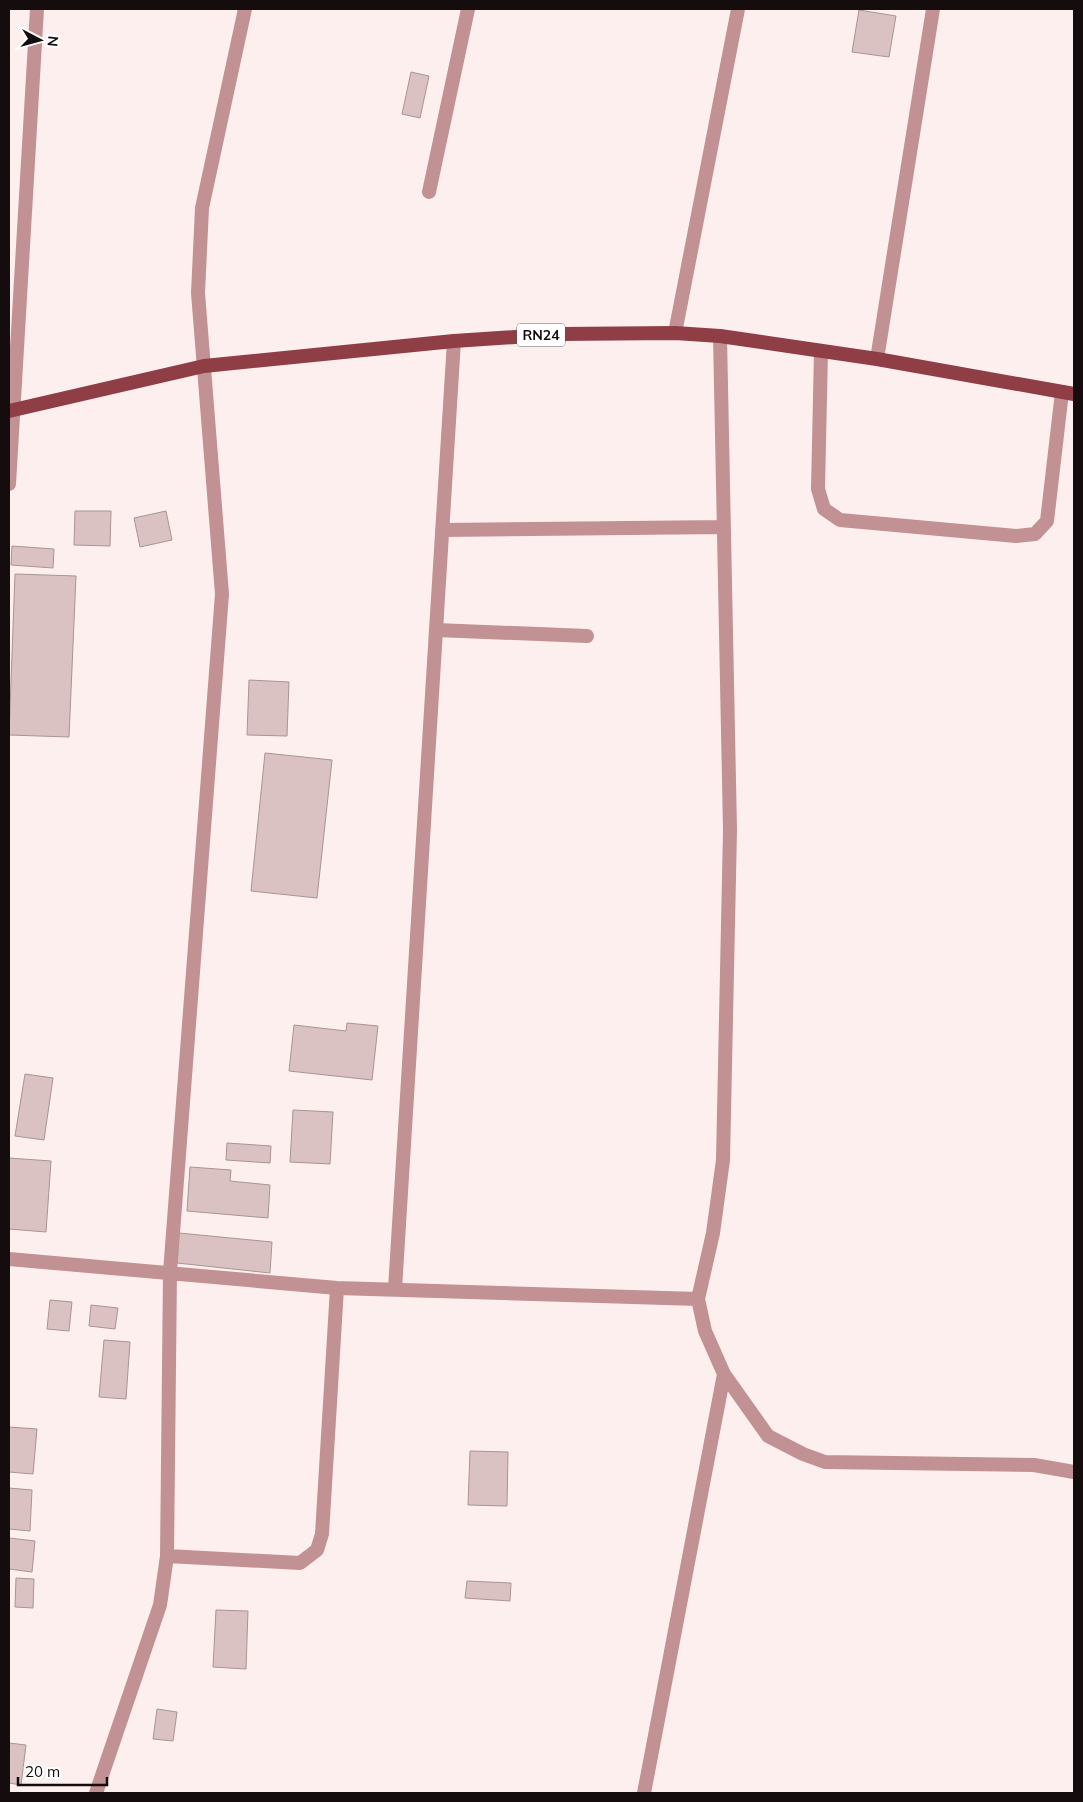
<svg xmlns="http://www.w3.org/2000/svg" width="1083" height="1802" font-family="Mulish,sans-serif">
  <rect width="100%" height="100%" fill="#feefef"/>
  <!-- building -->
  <path fill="#dac2c3" stroke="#a99393" d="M 859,10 L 896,16 L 889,57 L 852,52 Z
    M 411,72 L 429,76 L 420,118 L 402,114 Z
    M 75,511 L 111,511 L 110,546 L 74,545 Z
    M 166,511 L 172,540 L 140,547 L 134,518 Z
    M 12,546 L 54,549 L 53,568 L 11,565 Z
    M 15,574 L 76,576 L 69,737 L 9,735 Z
    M 249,680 L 289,682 L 287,736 L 247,735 Z
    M 265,753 L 332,760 L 317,898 L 251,891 Z
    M 347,1023 L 378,1026 L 372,1080 L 289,1071 L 294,1025 L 346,1031 Z
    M 25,1074 L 53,1078 L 44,1140 L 15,1136 Z
    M 293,1110 L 333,1112 L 330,1164 L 290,1162 Z
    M 227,1143 L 271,1146 L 270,1163 L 226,1160 Z
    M 9,1158 L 51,1161 L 46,1232 L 9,1229 Z
    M 190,1167 L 231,1170 L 230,1181 L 270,1185 L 268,1218 L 187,1211 Z
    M 179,1233 L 272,1242 L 270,1273 L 177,1263 Z
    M 50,1300 L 72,1302 L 69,1331 L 47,1329 Z
    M 91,1305 L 118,1308 L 115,1329 L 89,1326 Z
    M 104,1340 L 130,1342 L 126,1399 L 99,1397 Z
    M 9,1427 L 37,1429 L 33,1474 L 9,1472 Z
    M 470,1451 L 508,1452 L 507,1506 L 468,1505 Z
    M 9,1488 L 32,1490 L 30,1531 L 9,1529 Z
    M 9,1538 L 35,1541 L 32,1572 L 9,1569 Z
    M 16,1578 L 34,1579 L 33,1608 L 15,1607 Z
    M 467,1581 L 511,1583 L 510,1601 L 465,1598 Z
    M 216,1610 L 248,1611 L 246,1669 L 213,1667 Z
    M 157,1709 L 177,1712 L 173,1741 L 153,1739 Z
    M 9,1743 L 26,1745 L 21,1785 L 9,1783 Z"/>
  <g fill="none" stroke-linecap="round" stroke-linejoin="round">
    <!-- service -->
    <path stroke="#c29193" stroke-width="14" d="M 821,351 L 818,489 L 824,509 L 840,520 L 1016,536 L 1035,534 L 1047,521 L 1062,392
      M 436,630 L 587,636"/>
    <!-- minor -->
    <path stroke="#c29193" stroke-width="14" d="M 429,192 L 468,9
      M 675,333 L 738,9
      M 720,336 L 730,830 L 723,1160 L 713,1233 L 698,1299 L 705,1331 L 724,1374 L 768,1436 L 803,1454 L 825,1462 L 1034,1465 L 1074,1472
      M 877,359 L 933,9
      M 9,484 L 37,9
      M 442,530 L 724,527
      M 9,1259 L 337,1288 L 698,1299
      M 395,1289 L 454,341
      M 167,1556 L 300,1563 L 317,1550 L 322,1534 L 337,1288
      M 96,1793 L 160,1605 L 167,1556 L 170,1272 L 222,594 L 198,293 L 202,208 L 245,9
      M 644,1793 L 724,1374"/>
    <!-- primary -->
    <path stroke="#8f3e46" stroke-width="14" d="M 9,411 L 204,366 L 454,341 L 560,334 L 675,333 L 720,336 L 877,359 L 1074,394"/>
  </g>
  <g text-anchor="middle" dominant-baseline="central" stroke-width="5" stroke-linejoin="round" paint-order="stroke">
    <!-- shield labels -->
    <rect fill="#fff" stroke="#5b5656" stroke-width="1" x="517" y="323.5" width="48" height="23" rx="4"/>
    <g font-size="14" font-weight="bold" fill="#150d0d">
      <text x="541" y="335">RN24</text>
    </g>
  </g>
  <!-- border -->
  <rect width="1083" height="1802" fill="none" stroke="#150d0d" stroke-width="20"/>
  <!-- north arrow -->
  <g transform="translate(40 40) rotate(96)" stroke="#ffffff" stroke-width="4" paint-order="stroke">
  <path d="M0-4L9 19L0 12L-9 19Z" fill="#150d0d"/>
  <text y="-8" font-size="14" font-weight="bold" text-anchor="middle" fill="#150d0d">N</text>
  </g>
  <!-- scale -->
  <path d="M18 1777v8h89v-8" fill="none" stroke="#150d0d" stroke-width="2.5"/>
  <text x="25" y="1777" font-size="15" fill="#150d0d" stroke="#ffffff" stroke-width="4" paint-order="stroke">20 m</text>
</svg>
